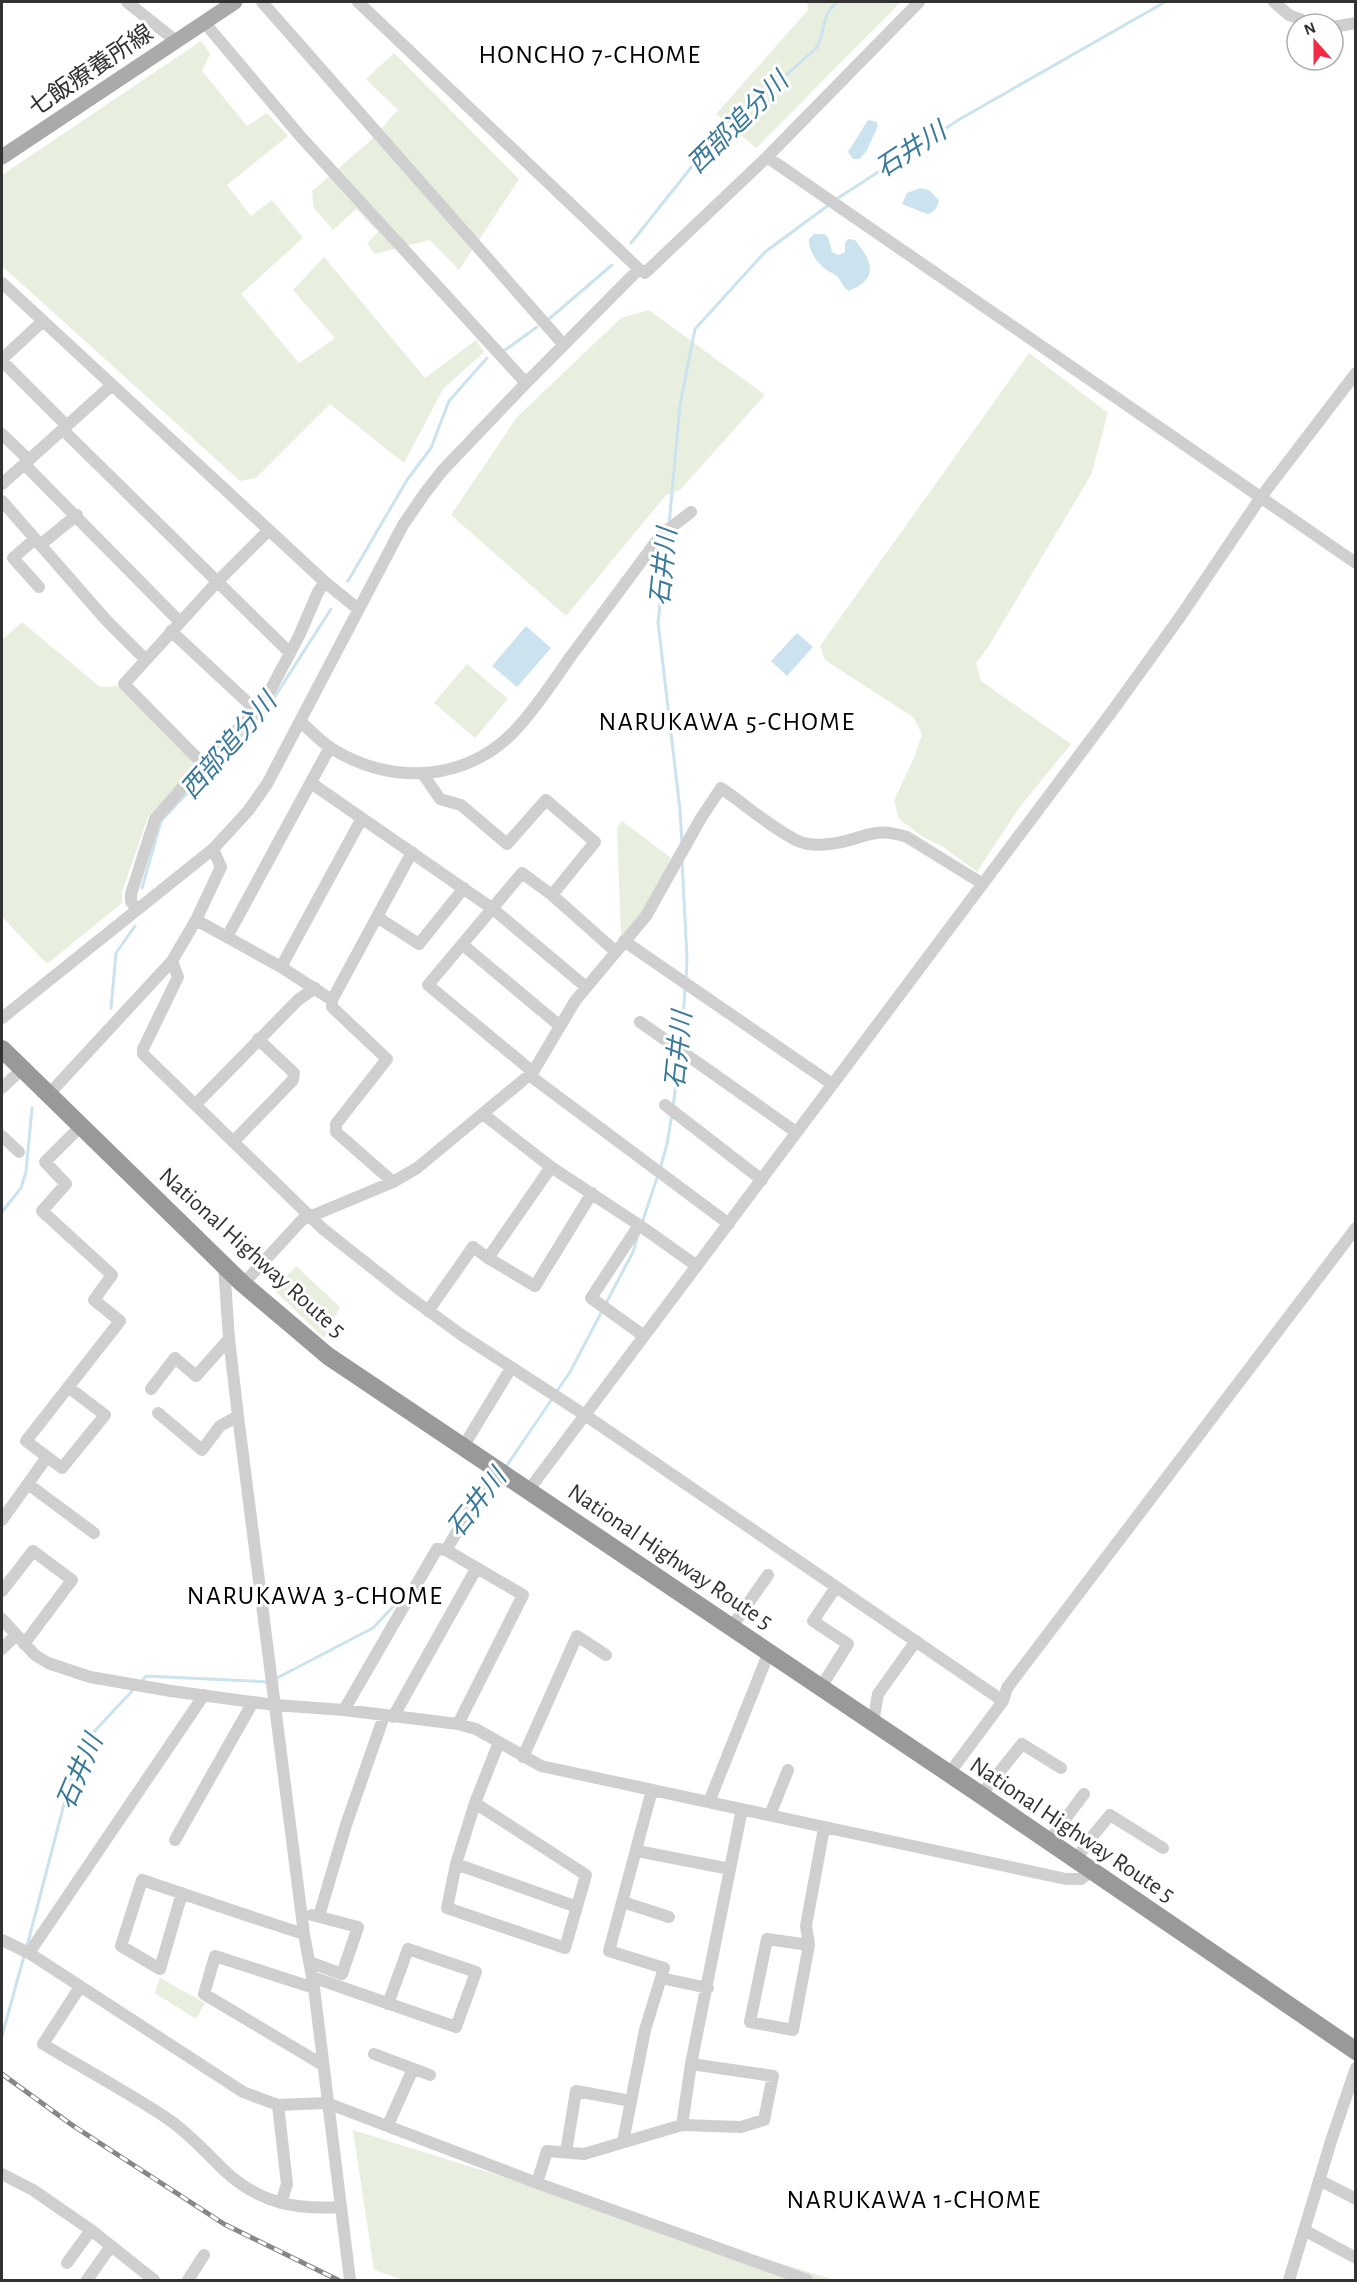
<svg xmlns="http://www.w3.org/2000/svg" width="1357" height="2282" font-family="'Alegreya Sans','Noto Sans JP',sans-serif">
  <rect width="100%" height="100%" fill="#fff"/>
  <!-- green -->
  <path fill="#e8efdf" d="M 807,2 L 901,2 L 756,148 L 716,114 L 808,10 Z
    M 201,41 L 210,54 L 202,71 L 247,126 L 267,113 L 288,136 L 227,185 L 251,216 L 272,200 L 303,238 L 241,294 L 299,363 L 335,338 L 293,290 L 324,257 L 425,378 L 476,340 L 484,352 L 443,389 L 404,463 L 330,404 L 256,478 L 240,481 L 2,266 L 2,175 Z
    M 394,53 L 519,179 L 459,270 L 430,240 L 374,254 L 367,243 L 378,232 L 356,209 L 333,230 L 314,208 L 312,191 L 370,141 L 398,110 L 366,79 Z
    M 649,310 L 765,395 L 680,490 L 666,495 L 566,616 L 451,515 L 517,417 L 621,318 Z
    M 1029,353 L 1108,413 L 1091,475 L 988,647 L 976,663 L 981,681 L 1071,744 L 1019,808 L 977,872 L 945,848 L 923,837 L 899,819 L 894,800 L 914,758 L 922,734 L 913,717 L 825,660 L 820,646 Z
    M 22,622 L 100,687 L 117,686 L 197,764 L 148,817 L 122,892 L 122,903 L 47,964 L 2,917 L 2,640 Z
    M 467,664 L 508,699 L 475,738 L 434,703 Z
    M 622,821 L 671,858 L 645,911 L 621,937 L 617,828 Z
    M 296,1266 L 340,1307 L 324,1338 L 274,1290 Z
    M 160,1978 L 205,2003 L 196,2019 L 155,1993 Z
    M 353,2130 L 834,2280 L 403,2280 L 374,2270 Z"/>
  <!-- water -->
  <path fill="#cbe3ef" d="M 868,120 L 877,122 L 878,126 L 866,152 L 859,159 L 853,159 L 848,152 Z
    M 920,188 L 929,190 L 939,200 C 937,208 935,212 927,214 L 902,204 L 907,193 Z
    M 814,234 L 824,234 L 828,237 L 832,252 L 838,255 L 845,252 L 845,243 L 848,239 L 855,240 C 872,261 880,278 849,291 C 842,287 842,282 837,276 C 834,274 832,273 828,271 C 818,264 808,252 809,239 Z
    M 526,626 L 551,648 L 517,687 L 492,666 Z
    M 797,633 L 813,647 L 787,676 L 771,661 Z"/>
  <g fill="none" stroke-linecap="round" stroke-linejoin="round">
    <!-- stream -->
    <path stroke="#cbe3ef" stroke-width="3" d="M 835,200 L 960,119 L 1165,2
      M 631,243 L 709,145 L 816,48 C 827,33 819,15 838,2
      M 549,319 L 612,265
      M 505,350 L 537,327
      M 669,525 L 680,405 L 695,329 L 765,252 L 830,204
      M 668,535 L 658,622 L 680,810 L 682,844
      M 348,581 L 407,480 L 431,448 L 449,401 L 487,358
      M 270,704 L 331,609
      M 682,860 L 687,959 L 686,979
      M 142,888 L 161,821 L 266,709
      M 111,1008 L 116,953 L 135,926
      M 681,1045 L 685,989
      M 673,1107 L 680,1054
      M 660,1169 L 667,1144 L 672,1114
      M 2,1212 L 21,1188 L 26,1172 L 32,1108
      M 642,1223 L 658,1175
      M 605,1305 L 633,1252 L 638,1235
      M 555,1394 L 570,1372 L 602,1311
      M 505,1468 L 552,1399
      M 483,1500 L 498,1479
      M 275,1679 L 373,1628 L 406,1593
      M 141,1682 L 146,1676 L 269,1682
      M 27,1946 L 69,1785 L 89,1737 L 134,1689
      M 2,2036 L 24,1956"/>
    <!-- minor -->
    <path stroke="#cfcfcf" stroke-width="12" d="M 127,2 L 176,41
      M 262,2 L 563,344
      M 358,2 L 639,269
      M 1274,2 L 1289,15 L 1313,24
      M 204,22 L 301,137 L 526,383
      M 1333,27 L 1356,23
      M 767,157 L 1356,563
      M 2,283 L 325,582 L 358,609
      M 2,359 L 43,321
      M 2,361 L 67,426
      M 63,430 L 290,653
      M 2,434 L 29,460
      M 24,464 L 180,622
      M 2,484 L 112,385
      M 2,501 L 106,620 L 145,659
      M 269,530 L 217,582 L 124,684 L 203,764 L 263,704 L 299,636 L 318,592 L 325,582
      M 35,539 L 13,558 L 39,587
      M 40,545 L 77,515
      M 171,631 L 257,711
      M 300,721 C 310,730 320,741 331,748 C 392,787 471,782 520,725 C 539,704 555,679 571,656 C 601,616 631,575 661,535 L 691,512
      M 423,774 L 440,799 L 461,805 L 507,844 L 546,800 L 595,842 L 552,895
      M 311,783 L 493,909 L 586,987
      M 136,909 L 131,901 L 131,894 L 155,819 L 203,764
      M 377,917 L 419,944 L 464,888
      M 196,920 L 281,967 L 332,1000 L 332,1007 L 387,1059 L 336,1124 L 336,1132 L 393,1182
      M 227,937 L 330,747
      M 624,941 L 832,1084
      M 463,945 L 560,1026
      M 172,961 L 178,977 L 143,1049 L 143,1054 L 323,1229 L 404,1293 L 463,1336 L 585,1415 L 1003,1701
      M 281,967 L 362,818
      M 332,1000 L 412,852
      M 2,1018 L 213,849 L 248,811 L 267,784 L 403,525 L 425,493 L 442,471 L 526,383 L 639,269 L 645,273 L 767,157 L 919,2
      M 640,1022 L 796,1132
      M 533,1072 L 428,985 L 522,873 L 552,895 L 615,951
      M 529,1075 L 729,1224
      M 2,1088 L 22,1069
      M 49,1094 L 172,961 L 196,920 L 221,867 L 213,849
      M 196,1104 L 298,1000 L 315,988
      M 665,1105 L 762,1180
      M 483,1114 L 551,1167 L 639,1225 L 697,1266
      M 2,1136 L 19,1152
      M 233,1142 L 293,1080 L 294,1073 L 258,1039
      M 639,1225 L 591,1298 L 644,1336
      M 488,1258 L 535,1286 L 592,1193
      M 224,1265 L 229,1339 L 238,1416 L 304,1934 L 314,1988 L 350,2280
      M 243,1284 L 302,1220 L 393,1182 L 417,1168 L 533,1072 L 575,1001 L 646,916 L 701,818 L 721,788 C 746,805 771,828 798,841 C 807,845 821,845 830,844 C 863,841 869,825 907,837 L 983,884
      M 428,1311 L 473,1247 L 488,1258 L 551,1167
      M 68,1387 L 105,1415 L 62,1468 L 26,1441 L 120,1321 L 94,1300 L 112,1275 L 42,1211 L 66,1184 L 45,1162 L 81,1126
      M 151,1389 L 175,1358 L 196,1376 L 229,1339
      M 158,1413 L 202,1450 L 220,1426 L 238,1416
      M 463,1447 L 511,1368
      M 28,1484 L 94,1533
      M 528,1491 L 1113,710 L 1180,617 L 1261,497 L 1356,373
      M 2,1520 L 47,1457
      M 446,1550 L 523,1595 L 458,1724
      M 2,1591 L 33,1551 L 72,1580 L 24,1644
      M 2,1619 L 35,1655 L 48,1663 L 90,1677 L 171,1691 L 275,1705 L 344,1710 L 458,1724 L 476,1729 L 541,1766 L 1066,1879 L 1081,1879 L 1091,1871
      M 731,1628 L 768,1575
      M 2,1649 L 16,1635
      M 821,1687 L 848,1644 L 813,1621 L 836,1587
      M 344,1710 L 437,1549 L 446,1550 L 495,1469
      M 393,1717 L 476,1569
      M 873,1723 L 878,1694 L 916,1641
      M 523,1757 L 577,1636 L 606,1655
      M 948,1775 L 1003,1701 L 1007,1688 L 1356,1228
      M 981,1795 L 1022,1744 L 1061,1768
      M 709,1802 L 769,1652
      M 475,1803 L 456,1864 L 447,1908 L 565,1948 L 586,1875 L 475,1803 L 499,1742
      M 770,1815 L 788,1770
      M 175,1840 L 253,1702
      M 1048,1842 L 1084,1794
      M 637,1851 L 730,1869
      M 1076,1861 L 1086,1844 L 1110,1815 L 1163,1848
      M 456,1864 L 577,1907
      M 182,1893 L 160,1969 L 121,1946 L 142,1880 C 196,1898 250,1917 304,1934
      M 623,1902 L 669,1917
      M 319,1916 L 346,1825 L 384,1716
      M 2,1940 L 29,1953 L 243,2092 L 278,2105 L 327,2103 L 537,2183 L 807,2280
      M 809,1945 L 793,2030 L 750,2022 L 767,1939 L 809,1945 L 806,1926 L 824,1828
      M 29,1953 L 204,1695
      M 309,1962 L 342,1974 L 358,1927 L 312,1915
      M 312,1977 L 456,2027 L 476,1972 L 408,1949 L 388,2004
      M 661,1978 L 708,1988
      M 80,1987 L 43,2044 C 84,2069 128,2092 168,2119 C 190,2134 207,2154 226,2172 C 260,2203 296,2210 340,2207
      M 314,1988 L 215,1956 L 204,1994 L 323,2065
      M 374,2054 L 430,2075
      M 278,2105 L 287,2184 L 281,2203
      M 388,2125 L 413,2069
      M 682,2125 L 691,2064 L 742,1809
      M 623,2142 L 645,2030 L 664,1968 L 609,1951 L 652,1790
      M 566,2152 L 576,2091 L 631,2101
      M 2,2174 L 33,2190 L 91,2230 L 154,2280
      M 1319,2180 L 1356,2199
      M 537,2183 L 547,2151 L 584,2154 L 682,2125 L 741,2127 L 764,2120 L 773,2076 L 691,2064
      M 1304,2230 L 1356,2258
      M 67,2263 L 91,2230
      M 87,2280 L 111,2246
      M 188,2280 L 204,2255
      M 1289,2280 L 1332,2138 L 1356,2068"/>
    <!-- major -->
    <path stroke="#aaa" stroke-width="15" d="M 2,157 L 235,2"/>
    <!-- highway -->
    <path stroke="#999" stroke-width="18" d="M 2,1049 L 243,1284 L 328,1356 L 981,1795 L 1356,2051"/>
    <defs>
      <path id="rail" d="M 2,2074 L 72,2125 L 224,2224 L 338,2280"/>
    </defs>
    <!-- rail casing -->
    <use href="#rail" stroke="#878787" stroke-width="5"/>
    <!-- rail -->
    <use href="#rail" stroke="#fff" stroke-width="3" stroke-dasharray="9" stroke-linecap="butt"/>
  </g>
  <g text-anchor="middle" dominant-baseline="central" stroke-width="6" stroke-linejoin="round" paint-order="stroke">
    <!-- street labels -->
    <g font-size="24" fill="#323232" stroke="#fff">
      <text transform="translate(91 71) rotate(-34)">七飯療養所線</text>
      <text transform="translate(252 1253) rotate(42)">National Highway Route 5</text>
      <text transform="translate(670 1557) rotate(34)">National Highway Route 5</text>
      <text transform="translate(1072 1830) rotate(34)">National Highway Route 5</text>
    </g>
    <!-- neighbourhood labels -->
    <g font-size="26" letter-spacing="1.5" fill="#000" stroke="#fff">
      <text x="590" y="55">HONCHO 7-CHOME</text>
      <text x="727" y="722">NARUKAWA 5-CHOME</text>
      <text x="315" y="1596">NARUKAWA 3-CHOME</text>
      <text x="914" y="2200">NARUKAWA 1-CHOME</text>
    </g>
    <!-- water labels -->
    <g font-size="26" font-style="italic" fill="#39799a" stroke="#fff">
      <text transform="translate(738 123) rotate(-45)">西部追分川</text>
      <text transform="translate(911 150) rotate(-33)">石井川</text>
      <text transform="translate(664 567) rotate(-84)">石井川</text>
      <text transform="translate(229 746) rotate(-49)">西部追分川</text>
      <text transform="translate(679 1050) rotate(-84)">石井川</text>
      <text transform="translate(477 1503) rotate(-52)">石井川</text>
      <text transform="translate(80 1772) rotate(-67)">石井川</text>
    </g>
  </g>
  <!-- border -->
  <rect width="1357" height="2282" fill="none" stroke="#323232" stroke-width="6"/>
  <!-- north arrow -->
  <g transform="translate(1315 42) rotate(339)"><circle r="28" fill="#ffffff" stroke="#adadad" stroke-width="1.5"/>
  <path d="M0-4.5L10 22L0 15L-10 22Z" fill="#f12b43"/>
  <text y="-9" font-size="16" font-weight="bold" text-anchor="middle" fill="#323232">N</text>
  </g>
</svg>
